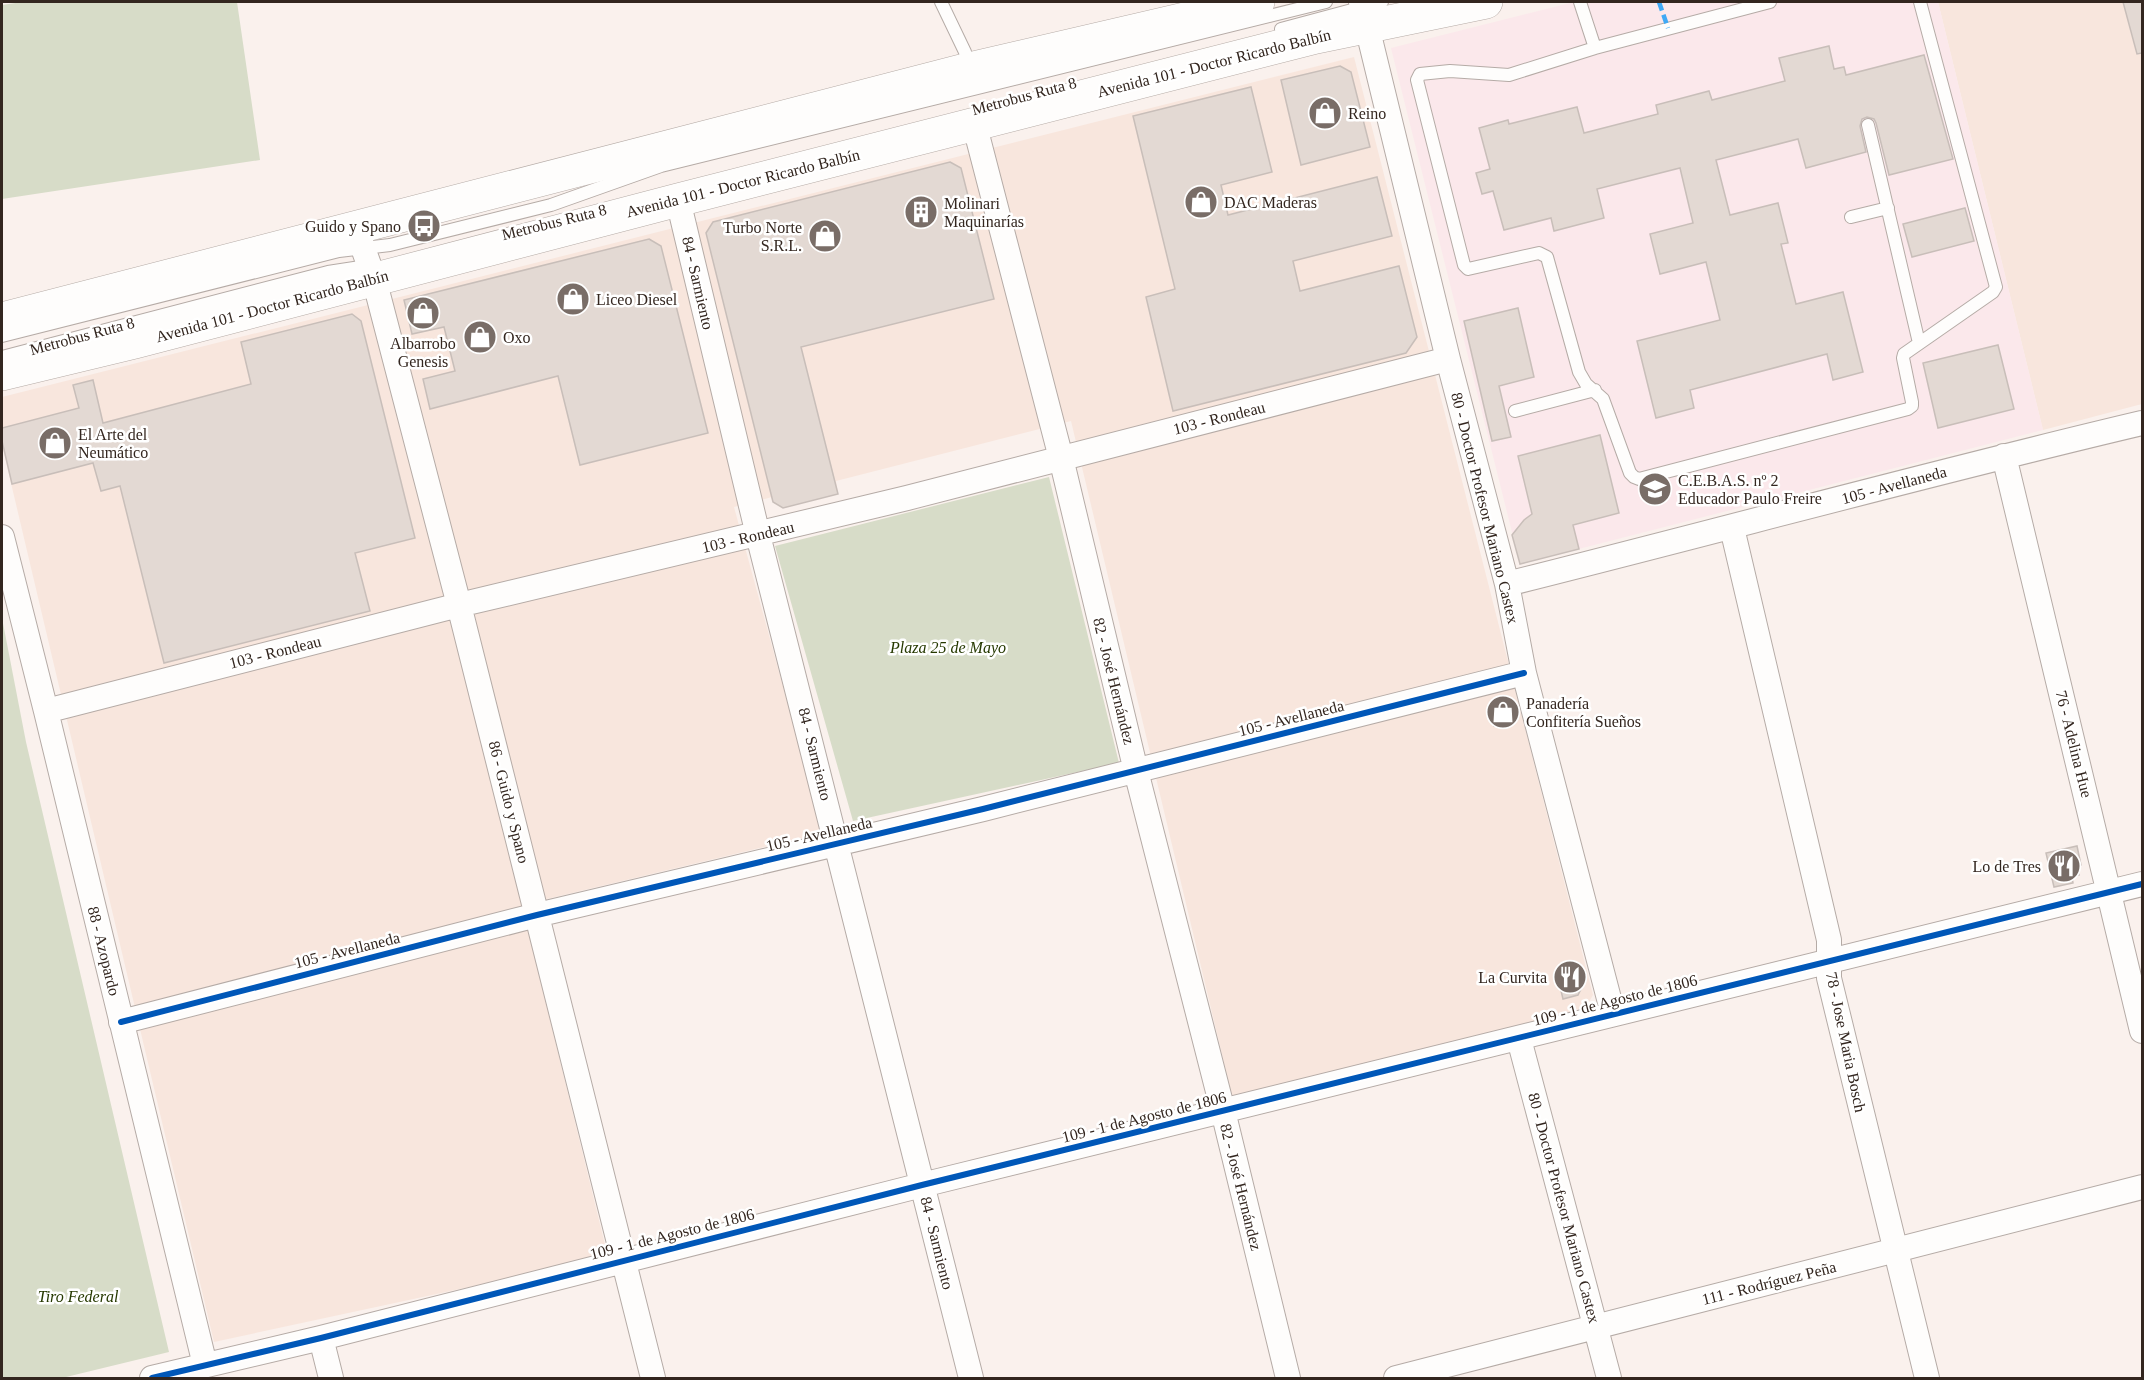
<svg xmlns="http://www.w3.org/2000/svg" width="2144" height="1380" font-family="'Times New Roman',serif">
  <rect width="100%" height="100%" fill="#faf1ed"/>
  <!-- built -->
  <path fill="#f8e6dd" d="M 1938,2 L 2142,2 L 2142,404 L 2043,430 Z
    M 1354,57 L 1593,995 L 1586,1007 L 1234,1105 L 1071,421 L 836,481 L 838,494 L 783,508 L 773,502 L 772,497 L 734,507 L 823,833 L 522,905 L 608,1257 L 214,1342 L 2,445 L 2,397 Z"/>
  <!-- medical -->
  <path fill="#fbe8eb" d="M 1574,2 L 1938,2 L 2043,430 L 1520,564 L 1391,48 Z"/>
  <!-- green -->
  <path fill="#d7dcc8" d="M 22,2 L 237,2 L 260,160 L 2,199 L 2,5 Z
    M 1049,477 L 1119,763 L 853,821 L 775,546 Z
    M 2,618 L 26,742 L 169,1352 L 62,1378 L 2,1378 Z"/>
  <!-- building -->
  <path fill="#e3d9d3" stroke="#c8beb9" stroke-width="1.5" d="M 2123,2 L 2142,2 L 2142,53 L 2137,54 Z
    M 1829,46 L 1834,69 L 1844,67 L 1846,75 L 1924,55 L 1953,159 L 1889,175 L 1876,123 L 1874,119 L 1867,117 L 1862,119 L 1860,126 L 1866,152 L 1806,168 L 1798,139 L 1716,160 L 1730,215 L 1778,203 L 1788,243 L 1781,244 L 1796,304 L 1843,292 L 1863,372 L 1833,380 L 1827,354 L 1690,390 L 1694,408 L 1656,418 L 1637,341 L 1720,320 L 1706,262 L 1660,274 L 1650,234 L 1693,223 L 1680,168 L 1597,189 L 1604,218 L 1554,231 L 1551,218 L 1504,230 L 1493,191 L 1482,194 L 1476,173 L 1490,169 L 1479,128 L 1508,120 L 1509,124 L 1577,107 L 1584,133 L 1658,114 L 1656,105 L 1709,91 L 1712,100 L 1785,81 L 1779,58 Z
    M 1340,66 L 1351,72 L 1370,147 L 1301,165 L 1281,80 Z
    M 1251,87 L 1272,172 L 1221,185 L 1228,215 L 1377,177 L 1392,236 L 1293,261 L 1300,291 L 1399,266 L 1417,337 L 1406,353 L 1173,411 L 1146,297 L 1175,289 L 1133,116 Z
    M 950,162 L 961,168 L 994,299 L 801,347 L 838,494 L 783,508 L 773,502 L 706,233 L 713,222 Z
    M 1965,208 L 1974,241 L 1912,257 L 1903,224 Z
    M 649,239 L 661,246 L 708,433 L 580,465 L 558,376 L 430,409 L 423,379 L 455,371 L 444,327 L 412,334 L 404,300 Z
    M 1518,308 L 1534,377 L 1499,386 L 1511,437 L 1492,441 L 1464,321 Z
    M 352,314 L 361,321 L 415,538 L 355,553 L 370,611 L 164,663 L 120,486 L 101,491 L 93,463 L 12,484 L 2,441 L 2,428 L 79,408 L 73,385 L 93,380 L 103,423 L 251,384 L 241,342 Z
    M 1998,345 L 2014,409 L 1938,428 L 1923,363 Z
    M 1600,435 L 1619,513 L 1573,525 L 1579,549 L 1520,564 L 1512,535 L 1524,520 L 1532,514 L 1518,456 Z
    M 1512,699 L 1517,720 L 1494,726 L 1489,704 Z
    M 2077,846 L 2081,865 L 2077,866 L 2079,875 L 2072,877 L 2073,883 L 2054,887 L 2046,853 Z
    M 1580,965 L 1584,983 L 1578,995 L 1563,999 L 1556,970 Z"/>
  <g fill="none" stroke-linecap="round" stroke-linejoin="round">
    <defs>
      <path id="service" d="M 941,2 L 965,52 L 969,69
        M 1580,2 L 1595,48
        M 1770,2 L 1595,48 L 1509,75 L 1450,71 L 1420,74 L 1417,80 L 1464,265 L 1468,269 L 1539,253 L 1547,257 L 1579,372 L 1586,384 L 1603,399 L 1630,473 L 1634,477 L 1639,479 L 1908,409 L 1912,406 L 1912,402 L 1903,358 L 1904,354 L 1993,292 L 1996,287 L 1920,2
        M 1281,29 L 1382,2
        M 1868,125 L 1919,343
        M 1851,217 L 1888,208
        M 2,336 L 339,251 L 390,245 L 551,205 L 661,166 L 1326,2
        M 2,357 L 328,272 L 367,266
        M 1515,411 L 1595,390"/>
      <path id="minor" d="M 1361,2 L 1448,359 L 1507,584 L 1524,673 L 1613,1014
        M 974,123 L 1061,458 L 1136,771 L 1223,1111 L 1288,1378
        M 678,200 L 758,535 L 971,1378
        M 356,228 L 374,279 L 459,605 L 653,1378
        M 2004,456 L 2142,1031
        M 1732,528 L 1829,940 L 1829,978 L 1927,1378
        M 2,537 L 46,711 L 205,1365
        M 1507,584 C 1719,531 1930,473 2142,423
        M 46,711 L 459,605 L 907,498 L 1448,359
        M 121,1022 L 537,915 L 983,809 L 1524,673
        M 1519,1039 L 1609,1378
        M 321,1338 L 331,1378
        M 152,1378 L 321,1338 L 922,1185 L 2142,884
        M 1396,1378 L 2142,1187"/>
      <path id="primary" d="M 2,319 L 969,69 L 1258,2
        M 2,374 L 135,342 L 678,200 L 1316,37 L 1486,2"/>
    </defs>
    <!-- service casing -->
    <use href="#service" stroke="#b5aba6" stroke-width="14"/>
    <!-- minor casing -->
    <use href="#minor" stroke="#b5aba6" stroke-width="26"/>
    <!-- primary casing -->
    <use href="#primary" stroke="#b5aba6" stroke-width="34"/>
    <!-- service -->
    <use href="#service" stroke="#fefdfc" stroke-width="12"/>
    <!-- minor -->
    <use href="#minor" stroke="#fefdfc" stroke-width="24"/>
    <!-- primary -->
    <use href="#primary" stroke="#fefdfc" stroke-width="33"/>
    <!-- quiet -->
    <path stroke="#3fa9f5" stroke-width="4.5" stroke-dasharray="9 4.5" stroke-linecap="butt" d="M 1659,2 L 1668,28"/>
    <defs>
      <path id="cycleway" d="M 121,1022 L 537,915 L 983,809 L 1524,673
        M 152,1378 L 321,1338 L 922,1185 L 2142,884"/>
    </defs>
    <!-- cycleway casing -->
    <use href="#cycleway" stroke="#fff" stroke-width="10"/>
    <!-- cycleway -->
    <use href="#cycleway" stroke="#0057b8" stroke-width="6"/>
  </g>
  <!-- icons -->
  <defs>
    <symbol id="shop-disc" viewBox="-11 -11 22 22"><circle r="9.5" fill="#796d67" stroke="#fff"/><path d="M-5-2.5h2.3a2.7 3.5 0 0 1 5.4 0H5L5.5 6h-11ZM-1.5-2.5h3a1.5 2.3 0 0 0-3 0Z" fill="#fff"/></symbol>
    <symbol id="building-disc" viewBox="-11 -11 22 22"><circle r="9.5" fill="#796d67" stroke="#fff"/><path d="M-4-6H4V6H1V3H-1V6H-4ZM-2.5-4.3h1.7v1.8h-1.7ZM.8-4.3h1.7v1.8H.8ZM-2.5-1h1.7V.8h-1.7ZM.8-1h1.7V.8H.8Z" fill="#fff"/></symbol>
    <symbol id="bus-disc" viewBox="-11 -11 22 22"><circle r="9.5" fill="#796d67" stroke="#fff"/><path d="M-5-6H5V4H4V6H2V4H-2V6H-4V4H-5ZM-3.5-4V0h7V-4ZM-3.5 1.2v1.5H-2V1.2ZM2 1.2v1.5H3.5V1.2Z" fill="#fff"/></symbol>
    <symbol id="school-disc" viewBox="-11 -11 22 22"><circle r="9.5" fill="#796d67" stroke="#fff"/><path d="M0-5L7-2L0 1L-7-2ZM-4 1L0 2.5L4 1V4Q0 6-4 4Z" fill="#fff"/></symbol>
    <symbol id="restaurant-disc" viewBox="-11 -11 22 22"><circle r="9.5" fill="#796d67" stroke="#fff"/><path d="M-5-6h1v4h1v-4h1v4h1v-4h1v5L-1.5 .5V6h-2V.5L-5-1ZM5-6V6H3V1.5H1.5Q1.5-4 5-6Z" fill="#fff"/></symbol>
  </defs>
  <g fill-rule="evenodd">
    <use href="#shop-disc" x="1306" y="94" width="38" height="38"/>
    <use href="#shop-disc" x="1182" y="183" width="38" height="38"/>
    <use href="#building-disc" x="902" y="193" width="38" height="38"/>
    <use href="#bus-disc" x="405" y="207" width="38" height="38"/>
    <use href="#shop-disc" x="806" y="217" width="38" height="38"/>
    <use href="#shop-disc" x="554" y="280" width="38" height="38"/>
    <use href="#shop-disc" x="404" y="294" width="38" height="38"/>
    <use href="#shop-disc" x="461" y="318" width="38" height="38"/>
    <use href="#shop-disc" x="36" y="424" width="38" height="38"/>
    <use href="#school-disc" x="1636" y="470" width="38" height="38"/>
    <use href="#shop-disc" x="1484" y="693" width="38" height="38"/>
    <use href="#restaurant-disc" x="2045" y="847" width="38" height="38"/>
    <use href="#restaurant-disc" x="1551" y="958" width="38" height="38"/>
  </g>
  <g text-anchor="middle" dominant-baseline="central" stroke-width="5" stroke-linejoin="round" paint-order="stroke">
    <!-- street labels -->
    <g font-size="16" fill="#33261f" stroke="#fff">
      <text transform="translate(1214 63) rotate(-14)">Avenida 101 - Doctor Ricardo Balbín</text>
      <text transform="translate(1024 96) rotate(-15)">Metrobus Ruta 8</text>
      <text transform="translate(743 183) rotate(-14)">Avenida 101 - Doctor Ricardo Balbín</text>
      <text transform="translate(554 222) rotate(-14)">Metrobus Ruta 8</text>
      <text transform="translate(698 283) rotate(77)">84 - Sarmiento</text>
      <text transform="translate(272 306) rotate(-15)">Avenida 101 - Doctor Ricardo Balbín</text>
      <text transform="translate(82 336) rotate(-15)">Metrobus Ruta 8</text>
      <text transform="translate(1219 418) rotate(-14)">103 - Rondeau</text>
      <text transform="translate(1894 485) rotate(-15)">105 - Avellaneda</text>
      <text transform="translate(1485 508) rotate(76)">80 - Doctor Profesor Mariano Castex</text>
      <text transform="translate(748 537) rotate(-13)">103 - Rondeau</text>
      <text transform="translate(275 652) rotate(-14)">103 - Rondeau</text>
      <text transform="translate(1114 681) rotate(76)">82 - José Hernández</text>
      <text transform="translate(1291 718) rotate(-14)">105 - Avellaneda</text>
      <text transform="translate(2074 744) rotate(76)">76 - Adelina Hue</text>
      <text transform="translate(815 754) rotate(76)">84 - Sarmiento</text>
      <text transform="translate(509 802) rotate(76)">86 - Guido y Spano</text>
      <text transform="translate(819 834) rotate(-13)">105 - Avellaneda</text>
      <text transform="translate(347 950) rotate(-14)">105 - Avellaneda</text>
      <text transform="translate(104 951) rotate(76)">88 - Azopardo</text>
      <text transform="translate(1615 1000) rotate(-14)">109 - 1 de Agosto de 1806</text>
      <text transform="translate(1846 1042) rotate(78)">78 - Jose Maria Bosch</text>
      <text transform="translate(1144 1117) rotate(-14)">109 - 1 de Agosto de 1806</text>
      <text transform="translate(1241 1187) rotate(76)">82 - José Hernández</text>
      <text transform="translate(1564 1208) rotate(75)">80 - Doctor Profesor Mariano Castex</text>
      <text transform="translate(672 1234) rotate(-14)">109 - 1 de Agosto de 1806</text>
      <text transform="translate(937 1243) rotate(76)">84 - Sarmiento</text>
      <text transform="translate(1769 1283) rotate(-14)">111 - Rodríguez Peña</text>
    </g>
    <!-- poi labels -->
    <g font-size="16" fill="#33261f" stroke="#fff" text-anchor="start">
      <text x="1348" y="113">Reino</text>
      <text x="1224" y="202">DAC Maderas</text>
      <text x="944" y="203">Molinari<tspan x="944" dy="18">Maquinarías</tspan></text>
      <text x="401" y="226" text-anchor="end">Guido y Spano</text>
      <text x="802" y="227" text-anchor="end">Turbo Norte<tspan x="802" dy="18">S.R.L.</tspan></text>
      <text x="596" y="299">Liceo Diesel</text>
      <text x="503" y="337">Oxo</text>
      <text x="423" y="343" text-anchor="middle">Albarrobo<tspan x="423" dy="18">Genesis</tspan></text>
      <text x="78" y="434">El Arte del<tspan x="78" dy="18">Neumático</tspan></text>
      <text x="1678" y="480">C.E.B.A.S. nº 2<tspan x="1678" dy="18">Educador Paulo Freire</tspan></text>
      <text x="1526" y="703">Panadería<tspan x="1526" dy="18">Confitería Sueños</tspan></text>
      <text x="2041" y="866" text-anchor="end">Lo de Tres</text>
      <text x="1547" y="977" text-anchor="end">La Curvita</text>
    </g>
    <!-- park labels -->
    <g font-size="16" font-style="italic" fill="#263900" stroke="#fff">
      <text x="948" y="647">Plaza 25 de Mayo</text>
      <text x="78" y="1296">Tiro Federal</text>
    </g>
  </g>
  <!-- border -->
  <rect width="2144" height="1380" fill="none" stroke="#33261f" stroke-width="6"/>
</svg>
